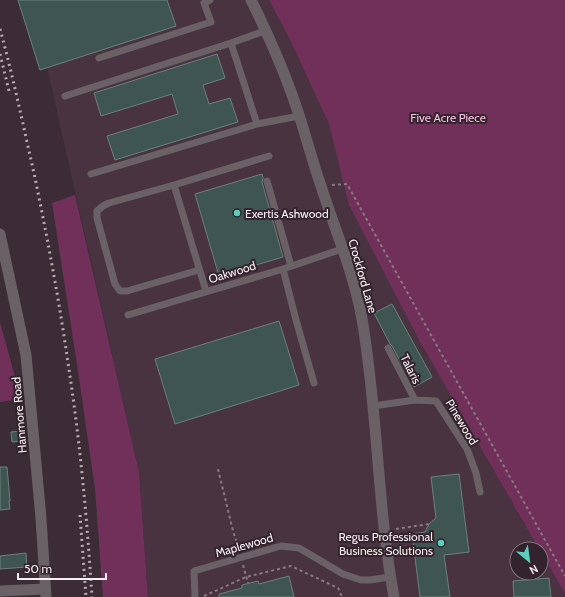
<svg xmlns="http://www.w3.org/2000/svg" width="565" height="597" font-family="Cabin,sans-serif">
  <rect width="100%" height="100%" fill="#3c2c36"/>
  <!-- built -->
  <path fill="#493340" d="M 32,0 L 269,0 L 290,40 L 329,124 L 350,205 L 420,342 L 539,549 L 517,549 L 517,573 L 541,573 L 541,552 L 565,594 L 565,597 L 148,597 L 139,472 L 66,152 Z"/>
  <!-- green -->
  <path fill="#71305a" d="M 269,0 L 565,0 L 565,594 L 541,552 L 541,549 L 539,549 L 420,342 L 349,205 L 329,124 L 290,40 Z
    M 75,195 L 139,472 L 148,597 L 103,597 L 95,489 L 78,371 L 52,203 Z
    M 0,322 L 21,399 L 0,402 Z"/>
  <!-- building -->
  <path fill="#3f5551" stroke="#6a817d" d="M 18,0 L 167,0 L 176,26 L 40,70 Z
    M 217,54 L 225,78 L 203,85 L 209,104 L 230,98 L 238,122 L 115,160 L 107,136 L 178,114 L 172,94 L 101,116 L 94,93 Z
    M 262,174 L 263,178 L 262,182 L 283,257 L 219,276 L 195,194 Z
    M 392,304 L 432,377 L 414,387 L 392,346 L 390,344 L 374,313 Z
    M 279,321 L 299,385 L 175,424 L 155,359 Z
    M 21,431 L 22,441 L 12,442 L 11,432 Z
    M 0,467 L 7,467 L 10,501 L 9,501 L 10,509 L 0,510 Z
    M 459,474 L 469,552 L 444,555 L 450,597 L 420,597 L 412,534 L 425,532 L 429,524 L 436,518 L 431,477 Z
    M 26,553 L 27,567 L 0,569 L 0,556 Z
    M 289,576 L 294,597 L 219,597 L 219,594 L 242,588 L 242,585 L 258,581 L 259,584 Z
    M 549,578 L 551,597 L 514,597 L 513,581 Z"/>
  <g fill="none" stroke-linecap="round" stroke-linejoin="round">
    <!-- path -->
    <path stroke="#877981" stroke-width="2" stroke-dasharray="3 3" stroke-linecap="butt" d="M 332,185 L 347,184 L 565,576
      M 218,469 L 233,531 L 239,549
      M 396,529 L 429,524
      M 243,565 L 248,583
      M 204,596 L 246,577 L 291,566 L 338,588 L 342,597"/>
    <!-- service -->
    <path stroke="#696165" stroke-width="7" d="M 231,43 L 257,124
      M 99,58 L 211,22 L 204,3 L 210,0
      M 65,96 L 231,43 L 267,30
      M 91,174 L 257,124 L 299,116
      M 267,181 L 291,266
      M 174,185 L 109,203 L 103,206 L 97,211 L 97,218 L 115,284 L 120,291 L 127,291 L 199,270
      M 283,269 L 296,320 L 314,383
      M 206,291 L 174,185 L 269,156
      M 128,315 L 283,269 L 342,249
      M 388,348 L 415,400
      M 373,406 L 415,400 L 436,401 L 467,449 L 476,473 L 480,492
      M 195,597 L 194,571 L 281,546 L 299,548 L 343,574 L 361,580 L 370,580 L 390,577"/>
    <!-- minor -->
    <path stroke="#696165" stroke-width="11" d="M 0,591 L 45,589"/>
    <!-- tertiary -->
    <path stroke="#696165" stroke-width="11" d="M 251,0 C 270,38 287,77 300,118 C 307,140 313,163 321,186 C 335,230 354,274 362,319 C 378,411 377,505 394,597
      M 0,234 L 26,355 L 41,518 L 46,597"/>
    <!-- rail -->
    <path stroke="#b8acb3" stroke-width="3" stroke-dasharray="2 4" stroke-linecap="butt" d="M 0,29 C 13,76 23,125 34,173 C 47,236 59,299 68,363 C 80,440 87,519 92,597
      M 0,54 L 10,95
      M 80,515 L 86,597"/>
  </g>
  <!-- markers -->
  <g fill="#5acebd" stroke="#32232c" stroke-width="1.5">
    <circle cx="237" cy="213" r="4"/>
    <circle cx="441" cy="543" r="4"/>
  </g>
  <g text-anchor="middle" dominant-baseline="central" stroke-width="4" stroke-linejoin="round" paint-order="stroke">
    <!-- park labels -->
    <g font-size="12" fill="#fdbee3" stroke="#32232c">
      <text x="448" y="117">Five Acre Piece</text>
    </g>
    <!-- poi labels -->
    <g font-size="12" fill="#faeff5" stroke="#32232c" text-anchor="start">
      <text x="245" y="213">Exertis Ashwood</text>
      <text x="433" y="536" text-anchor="end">Regus Professional<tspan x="433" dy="14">Business Solutions</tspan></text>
    </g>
    <!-- street labels -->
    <g font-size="12" fill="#faeff5" stroke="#32232c">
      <text transform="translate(232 272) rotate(-17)">Oakwood</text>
      <text transform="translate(363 276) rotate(74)">Crockford Lane</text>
      <text transform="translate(411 369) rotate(63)">Talaris</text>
      <text transform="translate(19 415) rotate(-95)">Hanmore Road</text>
      <text transform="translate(462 422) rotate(59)">Pinewood</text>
      <text transform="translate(244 545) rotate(-16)">Maplewood</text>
    </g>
  </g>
  <!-- north arrow -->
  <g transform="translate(529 561) rotate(151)"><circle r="19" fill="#32232c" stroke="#82757c"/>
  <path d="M0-3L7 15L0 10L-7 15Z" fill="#5acebd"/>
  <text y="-6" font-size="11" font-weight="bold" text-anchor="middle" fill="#faeff5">N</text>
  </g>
  <!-- scale -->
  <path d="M18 573v6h88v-6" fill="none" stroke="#faeff5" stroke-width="2"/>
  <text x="24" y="573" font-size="12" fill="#faeff5" stroke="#32232c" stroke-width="3" paint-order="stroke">50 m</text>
</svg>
